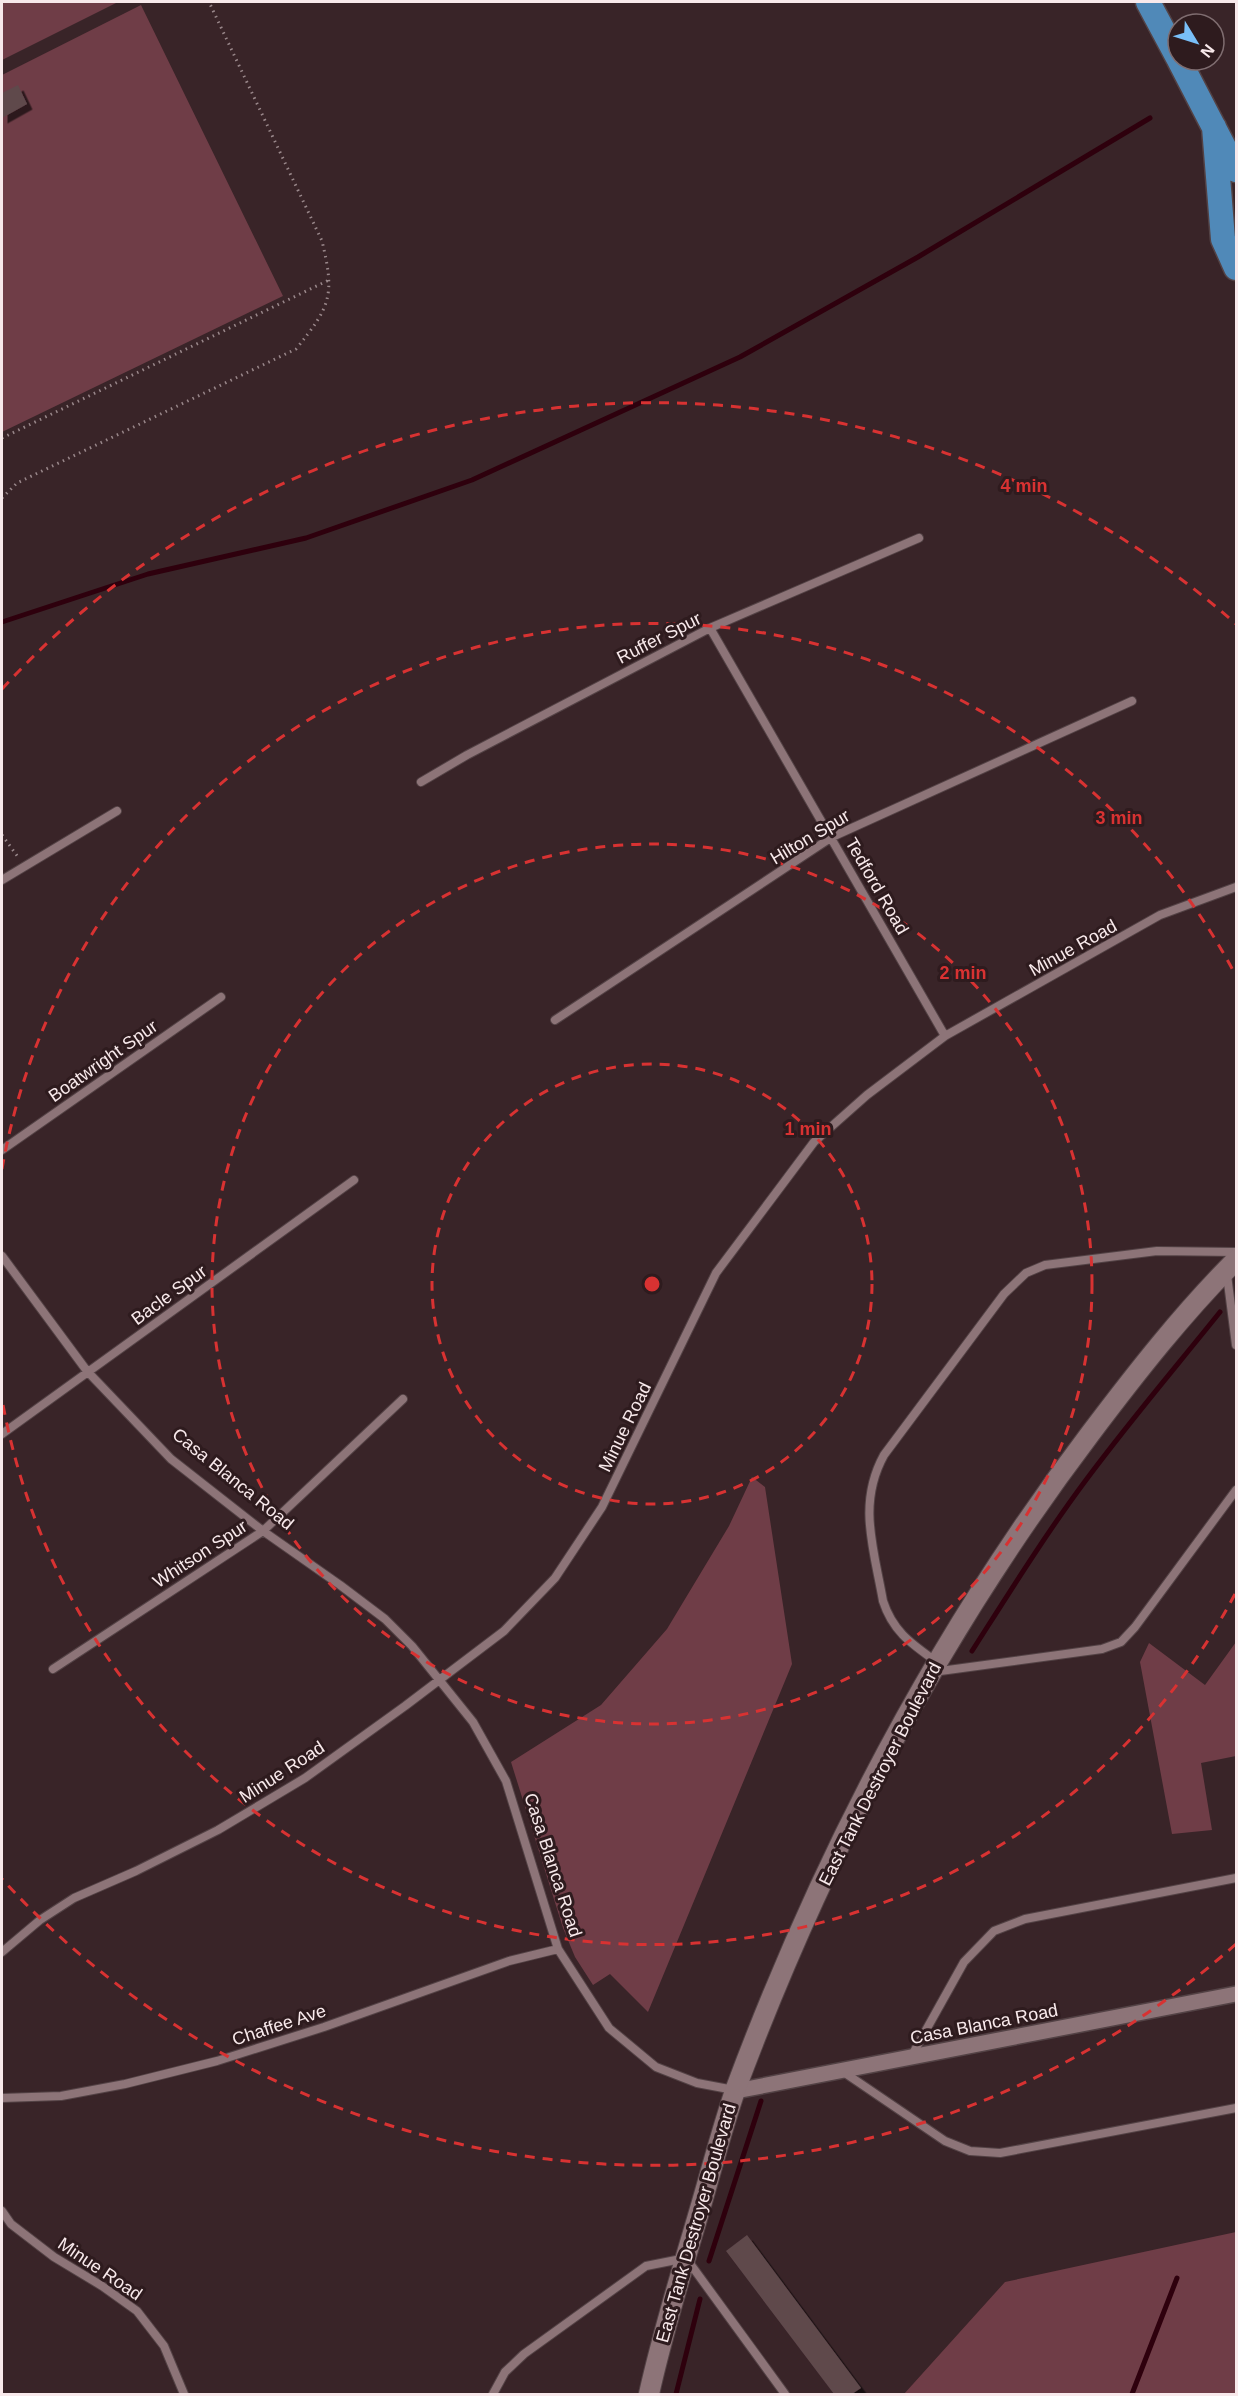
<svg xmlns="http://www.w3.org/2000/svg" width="1238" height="2396" font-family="Helvetica,sans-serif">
  <defs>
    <filter id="shadow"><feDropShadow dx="5.5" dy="5.5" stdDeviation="0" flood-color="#0009"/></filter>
  </defs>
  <rect width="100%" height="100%" fill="#392428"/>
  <!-- green -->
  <path fill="#6f3d47" d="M 2,2 L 118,2 L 2,60 Z
    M 141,5 L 283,296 L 2,432 L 2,75 Z
    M 752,1477 L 765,1487 L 792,1664 L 648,2012 L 610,1974 L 593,1985 L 575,1957 L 563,1928 L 511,1762 L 601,1705 L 667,1629 L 729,1526 Z
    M 1236,1642 L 1236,1756 L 1201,1763 L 1212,1830 L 1172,1834 L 1140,1662 L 1149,1643 L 1205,1685 Z
    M 1236,2232 L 1236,2394 L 904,2394 L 1005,2282 Z"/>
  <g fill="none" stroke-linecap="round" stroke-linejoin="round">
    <!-- stream -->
    <path stroke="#2e000d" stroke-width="5" d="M 2,622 L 148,574 L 306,538 L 472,480 L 740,357 L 918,257 L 1150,118
      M 972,1651 C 1009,1593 1045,1535 1086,1480 C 1129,1422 1175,1368 1220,1312
      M 709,2261 L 761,2101
      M 676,2394 L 700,2299
      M 1132,2394 L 1177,2278"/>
  </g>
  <!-- building -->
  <path fill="#5f484c" filter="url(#shadow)" d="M 18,85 L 27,104 L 2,118 L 2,93 Z
    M 747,2235 L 861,2388 L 852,2394 L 834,2394 L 726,2251 Z"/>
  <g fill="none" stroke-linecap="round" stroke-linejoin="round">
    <defs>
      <path id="service" d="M 710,628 L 945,1036
        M 421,782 L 467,755 L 710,628 L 919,538
        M 2,880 L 117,811
        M 555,1020 L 832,837 L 1132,701
        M 2,1150 L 221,997
        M 2,1256 L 87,1371 L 171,1459 L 263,1531 L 340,1585 L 385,1619 L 412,1646 L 473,1722 L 506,1781 L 558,1949 L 609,2028 L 656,2067 L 697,2083 L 734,2090
        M 1227,1275 L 1236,1345
        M 2,1434 L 354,1180
        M 937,1662 C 912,1644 893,1632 883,1601 C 874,1549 857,1504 884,1455 L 1004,1294 L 1026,1273 L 1045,1265 L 1157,1251 L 1236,1252
        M 53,1669 L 263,1531 L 403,1399
        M 933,1672 L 1102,1649 L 1121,1642 L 1135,1627 L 1236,1490
        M 2,1952 L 40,1920 L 74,1898 L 136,1871 L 218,1830 L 305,1778 L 405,1706 L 504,1631 L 555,1578 L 602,1507 L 716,1273 L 814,1142 L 867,1095 L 945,1036 L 1160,915 L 1236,887
        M 911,2057 L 964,1962 L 994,1931 L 1025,1919 L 1236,1878
        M 842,2071 L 945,2141 L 970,2151 L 1000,2153 L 1236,2108
        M 2,2098 L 61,2096 L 125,2084 L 217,2061 L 324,2027 L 509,1961 L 558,1949
        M 2,2211 L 11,2224 L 54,2257 L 102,2286 L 137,2311 L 164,2346 L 184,2394
        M 493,2394 L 505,2372 L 524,2354 L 646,2266 L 686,2258 L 785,2394"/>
      <path id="minor" d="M 736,2091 L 1236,1994"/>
      <path id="tertiary" d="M 649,2394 C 662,2335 680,2277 697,2219 C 710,2176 721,2131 736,2088 C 823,1855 940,1632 1090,1434 C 1136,1373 1183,1313 1236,1260"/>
      <path id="primary" d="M 1148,2 L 1178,58
        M 1179,60 L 1236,170
        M 1214,127 L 1223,239 L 1236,268"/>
    </defs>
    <!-- service casing -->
    <use href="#service" stroke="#534245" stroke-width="10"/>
    <!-- minor casing -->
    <use href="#minor" stroke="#534245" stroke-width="18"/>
    <!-- tertiary casing -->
    <use href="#tertiary" stroke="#534245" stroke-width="22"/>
    <!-- primary casing -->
    <use href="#primary" stroke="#534245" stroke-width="27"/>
    <!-- path -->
    <path stroke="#99878a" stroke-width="3" stroke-dasharray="1.5 4.5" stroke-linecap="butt" d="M 2,438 L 329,280
      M 2,498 L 17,483 L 296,349 C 331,306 335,295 322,241 L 209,2
      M 2,835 L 18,857"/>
    <!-- service -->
    <use href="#service" stroke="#8d7478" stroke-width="8"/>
    <!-- minor -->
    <use href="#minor" stroke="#8d7478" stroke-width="15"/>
    <!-- tertiary -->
    <use href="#tertiary" stroke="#8d7478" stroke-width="20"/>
    <!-- primary -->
    <use href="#primary" stroke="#5089b8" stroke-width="24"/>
  </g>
  <!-- distance rings -->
  <g fill="none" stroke="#d83232" stroke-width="3" stroke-dasharray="10 8">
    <circle cx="652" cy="1284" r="220"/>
    <circle cx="652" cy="1284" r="440"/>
    <path d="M1235 1594A660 660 0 0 1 2 1399M2 1169A660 660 0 0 1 1235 974"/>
    <path d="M1236 1944A881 881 0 0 1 2 1879M2 689A881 881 0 0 1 1236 624"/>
  </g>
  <g text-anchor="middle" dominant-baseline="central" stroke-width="6" stroke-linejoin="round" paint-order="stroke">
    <!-- street labels -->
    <g font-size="18" fill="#f8e9eb" stroke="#2e1b1e">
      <text transform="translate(659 638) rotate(-27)">Ruffer Spur</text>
      <text transform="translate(810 837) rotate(-31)">Hilton Spur</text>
      <text transform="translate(877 886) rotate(60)">Tedford Road</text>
      <text transform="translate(1073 948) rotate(-29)">Minue Road</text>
      <text transform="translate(103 1061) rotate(-35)">Boatwright Spur</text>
      <text transform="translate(169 1295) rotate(-36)">Bacle Spur</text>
      <text transform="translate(625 1427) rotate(-64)">Minue Road</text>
      <text transform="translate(233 1479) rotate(39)">Casa Blanca Road</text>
      <text transform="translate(200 1554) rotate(-33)">Whitson Spur</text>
      <text transform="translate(282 1772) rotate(-33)">Minue Road</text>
      <text transform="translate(880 1774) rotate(-63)">East Tank Destroyer Boulevard</text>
      <text transform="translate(553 1865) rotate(72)">Casa Blanca Road</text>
      <text transform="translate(984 2024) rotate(-11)">Casa Blanca Road</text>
      <text transform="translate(279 2025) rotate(-18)">Chaffee Ave</text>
      <text transform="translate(696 2223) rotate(-74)">East Tank Destroyer Boulevard</text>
      <text transform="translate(100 2269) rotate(34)">Minue Road</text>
    </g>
  </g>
  <circle cx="652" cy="1284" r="9" fill="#d83232" stroke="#2e1b1e" stroke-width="3"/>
  <g font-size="18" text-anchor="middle" font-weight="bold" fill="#d83232" stroke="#2e1b1e" stroke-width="6" stroke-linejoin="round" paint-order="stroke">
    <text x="1024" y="492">4 min</text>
    <text x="1119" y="824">3 min</text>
    <text x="963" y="979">2 min</text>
    <text x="808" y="1135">1 min</text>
  </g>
  <!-- border -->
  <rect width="1238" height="2396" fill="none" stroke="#f8e9eb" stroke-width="6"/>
  <!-- north arrow -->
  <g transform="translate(1196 42) rotate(128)"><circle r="28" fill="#2e1b1e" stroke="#7f6d70" stroke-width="1.5"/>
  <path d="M0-4.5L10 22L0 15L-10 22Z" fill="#79bff8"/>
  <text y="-9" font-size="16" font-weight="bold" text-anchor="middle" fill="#f8e9eb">N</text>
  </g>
</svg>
